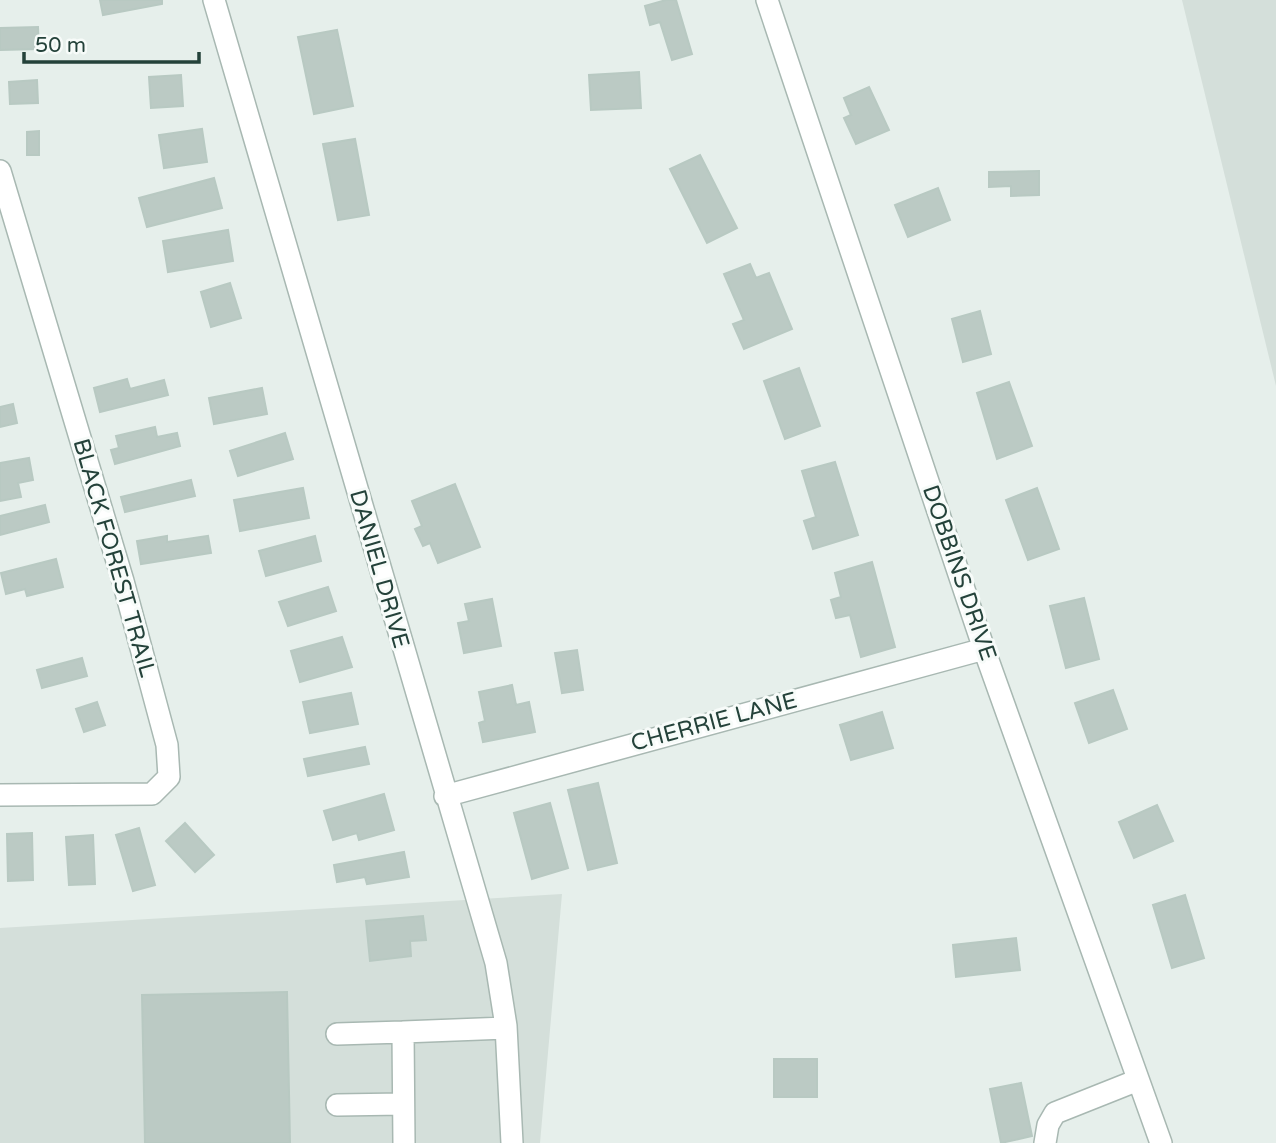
<svg xmlns="http://www.w3.org/2000/svg" width="1276" height="1143" font-family="'Varela Round',sans-serif">
  <rect width="100%" height="100%" fill="#e6efeb"/>
  <!-- built -->
  <path fill="#d4dfda" d="M 1182,0 L 1276,0 L 1276,386 Z
    M 562,894 L 540,1143 L 0,1143 L 0,928 Z"/>
  <!-- building -->
  <path fill="#bbcac4" stroke="#b8c9c2" stroke-width="2" d="M 100,0 L 162,0 L 162,4 L 103,15 Z
    M 666,0 L 676,0 L 692,54 L 672,60 L 660,22 L 650,25 L 645,6 Z
    M 38,27 L 39,49 L 0,50 L 0,28 Z
    M 337,30 L 353,106 L 314,114 L 298,37 Z
    M 639,72 L 641,108 L 591,110 L 589,75 Z
    M 181,75 L 183,106 L 151,108 L 149,77 Z
    M 37,80 L 38,103 L 10,104 L 9,82 Z
    M 869,87 L 889,130 L 856,144 L 844,118 L 851,115 L 844,98 Z
    M 202,129 L 207,162 L 164,168 L 159,135 Z
    M 39,131 L 39,155 L 27,155 L 27,132 Z
    M 355,139 L 369,215 L 338,220 L 323,144 Z
    M 700,155 L 737,228 L 707,243 L 670,169 Z
    M 1039,171 L 1039,195 L 1011,196 L 1011,186 L 989,187 L 989,172 Z
    M 214,178 L 222,208 L 147,227 L 139,198 Z
    M 938,188 L 950,220 L 908,237 L 895,205 Z
    M 228,230 L 233,261 L 168,272 L 163,241 Z
    M 750,264 L 756,278 L 769,273 L 792,329 L 744,349 L 733,324 L 744,320 L 724,274 Z
    M 230,283 L 241,318 L 211,327 L 201,292 Z
    M 980,311 L 991,354 L 963,362 L 952,319 Z
    M 799,368 L 820,426 L 785,439 L 764,381 Z
    M 127,379 L 130,389 L 164,380 L 168,395 L 100,412 L 94,388 Z
    M 1009,382 L 1032,446 L 997,459 L 977,393 Z
    M 262,388 L 267,414 L 214,424 L 209,398 Z
    M 13,404 L 17,423 L 0,427 L 0,407 Z
    M 155,427 L 157,437 L 177,433 L 180,446 L 115,464 L 111,450 L 119,448 L 116,436 Z
    M 285,433 L 293,459 L 238,476 L 230,451 Z
    M 29,458 L 33,480 L 18,483 L 21,497 L 0,501 L 0,463 Z
    M 835,462 L 858,535 L 813,549 L 804,521 L 816,517 L 802,471 Z
    M 191,480 L 195,496 L 125,512 L 121,497 Z
    M 455,484 L 480,547 L 438,563 L 430,543 L 423,546 L 415,529 L 422,526 L 412,501 Z
    M 303,488 L 309,518 L 240,531 L 234,500 Z
    M 1037,488 L 1059,549 L 1028,560 L 1006,500 Z
    M 45,505 L 49,522 L 0,535 L 0,516 Z
    M 167,536 L 167,542 L 208,536 L 211,553 L 141,564 L 137,541 Z
    M 315,536 L 321,561 L 266,576 L 259,551 Z
    M 56,559 L 63,587 L 27,596 L 25,589 L 6,594 L 1,573 Z
    M 872,562 L 895,647 L 861,657 L 850,615 L 836,618 L 831,600 L 841,597 L 835,573 Z
    M 328,587 L 336,611 L 288,626 L 279,602 Z
    M 1084,598 L 1099,659 L 1066,668 L 1050,606 Z
    M 492,599 L 501,646 L 464,653 L 458,623 L 469,621 L 465,604 Z
    M 342,637 L 352,667 L 300,682 L 291,651 Z
    M 577,650 L 583,690 L 562,693 L 555,653 Z
    M 82,658 L 87,676 L 42,688 L 37,670 Z
    M 512,685 L 516,705 L 529,702 L 535,732 L 483,742 L 479,723 L 485,721 L 479,692 Z
    M 1113,690 L 1127,729 L 1089,743 L 1075,703 Z
    M 351,693 L 358,724 L 310,733 L 303,702 Z
    M 97,702 L 105,725 L 84,732 L 76,709 Z
    M 882,712 L 893,748 L 851,760 L 840,725 Z
    M 365,747 L 369,764 L 308,776 L 304,759 Z
    M 598,783 L 617,863 L 588,870 L 568,790 Z
    M 384,794 L 394,830 L 359,840 L 357,833 L 333,840 L 324,811 Z
    M 550,803 L 568,868 L 532,879 L 514,813 Z
    M 1157,805 L 1173,841 L 1134,858 L 1119,822 Z
    M 185,823 L 214,855 L 195,872 L 166,841 Z
    M 139,828 L 155,885 L 133,891 L 116,835 Z
    M 32,833 L 33,880 L 8,881 L 7,834 Z
    M 93,835 L 95,884 L 69,885 L 66,837 Z
    M 404,852 L 409,877 L 367,884 L 365,877 L 337,882 L 334,865 Z
    M 1185,895 L 1204,958 L 1172,968 L 1153,905 Z
    M 423,916 L 426,940 L 410,941 L 411,956 L 370,961 L 366,921 Z
    M 1016,938 L 1020,970 L 956,977 L 953,945 Z
    M 287,992 L 290,1143 L 145,1143 L 142,995 Z
    M 774,1059 L 817,1059 L 817,1097 L 774,1097 Z
    M 1021,1083 L 1032,1136 L 1001,1143 L 990,1089 Z"/>
  <g fill="none" stroke-linecap="round" stroke-linejoin="round">
    <defs>
      <path id="minor" d="M 214,0 L 496,963 L 506,1026 L 512,1143
        M 767,0 L 984,649 L 1161,1143
        M 0,171 L 123,581 L 167,745 L 169,777 L 152,794 L 0,795
        M 445,796 L 984,649
        M 337,1034 L 403,1032
        M 337,1105 L 403,1104
        M 404,1143 L 403,1032 L 506,1028
        M 1045,1143 L 1048,1125 L 1055,1113 L 1138,1080"/>
    </defs>
    <!-- minor casing -->
    <use href="#minor" stroke="#a8b8b2" stroke-width="24"/>
    <!-- minor -->
    <use href="#minor" stroke="#fff" stroke-width="21"/>
  </g>
  <g text-anchor="middle" dominant-baseline="central" stroke-width="6" stroke-linejoin="round" paint-order="stroke">
    <!-- street labels -->
    <g font-size="23" fill="#24423a" stroke="#f7fbf9">
      <text transform="translate(114 558) rotate(74)">BLACK FOREST TRAIL</text>
      <text transform="translate(379 569) rotate(74)">DANIEL DRIVE</text>
      <text transform="translate(959 573) rotate(71)">DOBBINS DRIVE</text>
      <text transform="translate(714 722) rotate(-15)">CHERRIE LANE</text>
    </g>
  </g>
  <!-- scale -->
  <path d="M24 52v10h175v-10" fill="none" stroke="#24423a" stroke-width="3.5"/>
  <text x="35" y="52" font-size="21" fill="#24423a" stroke="#f7fbf9" stroke-width="5" paint-order="stroke">50 m</text>
</svg>
